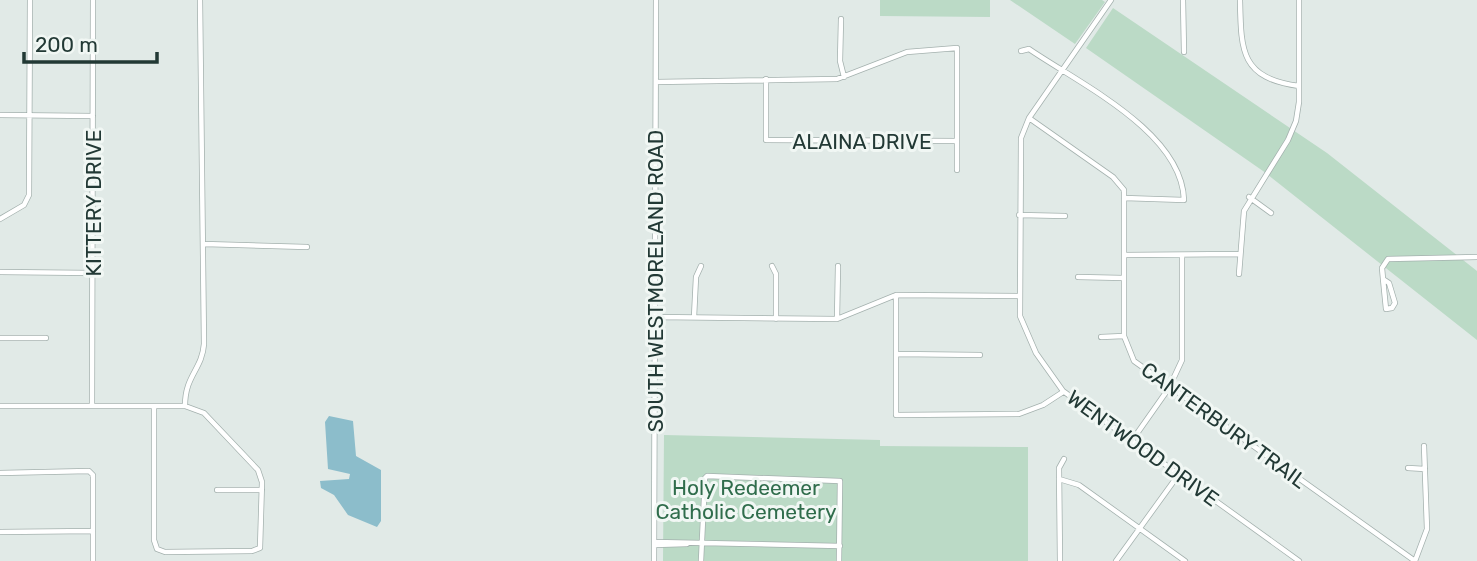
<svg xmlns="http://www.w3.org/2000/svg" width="1477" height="561" font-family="Rubik,sans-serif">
  <rect width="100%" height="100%" fill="#e1eae7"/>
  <!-- green -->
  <path fill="#bbdac6" d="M 880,0 L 990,0 L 990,17 L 880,16 Z
    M 1010,0 L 1102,0 L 1105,2 L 1075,44 Z
    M 1113,8 L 1327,153 L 1477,271 L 1477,340 L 1263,171 L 1086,48 Z
    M 664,435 L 880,440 L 880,446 L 1028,447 L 1028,561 L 663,561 Z"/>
  <!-- water -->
  <path fill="#8cbdcb" d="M 329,416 L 353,421 L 356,456 L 381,470 L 381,521 L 377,527 L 348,515 L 334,495 L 321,488 L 320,481 L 349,479 L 350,474 L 328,469 L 325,422 Z"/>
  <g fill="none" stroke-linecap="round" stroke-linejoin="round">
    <defs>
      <path id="minor" d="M 1111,0 L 1029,118 L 1021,138 L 1020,316 L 1036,353 L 1063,391 L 1299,561
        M 1183,0 L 1184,52
        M 1240,0 C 1241,52 1241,78 1299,86
        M 841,19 L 840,61 L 844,77
        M 1021,51 L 1029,49 C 1080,84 1182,132 1184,200 L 1124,198
        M 766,79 L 766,140 L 957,141
        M 656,82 L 837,79 L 907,52 L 957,48 L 957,170
        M 0,115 L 93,116
        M 1029,118 L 1113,177 L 1124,190 L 1124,336 L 1134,361 L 1415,561
        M 1249,197 L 1271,213
        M 1019,215 L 1065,216
        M 0,219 L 24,205 L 29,195 L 30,0
        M 204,244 L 307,247
        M 1124,255 L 1239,254
        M 772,266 L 776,274 L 776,319
        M 0,272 L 93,273
        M 1239,274 L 1244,211 L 1288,140 L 1296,121 L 1299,102 L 1299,0
        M 1078,277 L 1124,278
        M 1383,279 L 1382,268 L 1388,259 L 1477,257
        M 1383,279 L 1389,283 L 1395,303 L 1392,308 L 1386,309 Z
        M 896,295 L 896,415 L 1019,414 L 1043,405 L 1063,392
        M 655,317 L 837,319 L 896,295 L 1018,296
        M 694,317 L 696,277 L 701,266
        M 837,319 L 838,266
        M 1101,337 L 1124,336
        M 0,338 L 46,338
        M 898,354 L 980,355
        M 0,406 L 185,406 L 204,413 L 258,470 L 262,482 L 260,548 L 252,551 L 165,552 L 157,549 L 154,540 L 154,406
        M 92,406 L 93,0
        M 185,406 C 185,375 202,370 204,344 L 200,0
        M 1131,442 L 1169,388 L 1182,360 L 1182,255
        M 1408,468 L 1425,469
        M 0,473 L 89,471 L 93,475 L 93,561
        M 1059,479 L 1079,485 L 1185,561
        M 217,490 L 262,490
        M 0,532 L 93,531
        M 654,542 L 840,546
        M 654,545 L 687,544
        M 654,561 L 656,0
        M 701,561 L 705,478 L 707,476 L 840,481 L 839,561
        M 1060,561 L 1059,468 L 1064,459
        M 1116,561 L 1179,474
        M 1415,561 L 1427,529 L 1424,446"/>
    </defs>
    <!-- minor casing -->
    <use href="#minor" stroke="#a4b1ae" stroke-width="6"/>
    <!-- minor -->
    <use href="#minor" stroke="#fff" stroke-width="4.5"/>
  </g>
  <g text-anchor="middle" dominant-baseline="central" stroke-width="6" stroke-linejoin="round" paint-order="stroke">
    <!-- street labels -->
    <g font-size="21" fill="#223935" stroke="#f1f7f4">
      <text x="862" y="141">ALAINA DRIVE</text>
      <text transform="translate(93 203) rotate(-90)">KITTERY DRIVE</text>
      <text transform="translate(655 281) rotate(-90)">SOUTH WESTMORELAND ROAD</text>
      <text transform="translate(1224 425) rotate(36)">CANTERBURY TRAIL</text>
      <text transform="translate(1143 448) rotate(36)">WENTWOOD DRIVE</text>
    </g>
    <!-- park labels -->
    <g font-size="21" fill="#306d4c" stroke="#f1f7f4">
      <text x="746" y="487">Holy Redeemer<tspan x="746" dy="24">Catholic Cemetery</tspan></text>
    </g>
  </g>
  <!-- scale -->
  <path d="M24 52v10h133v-10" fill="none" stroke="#223935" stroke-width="3.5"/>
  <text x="35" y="52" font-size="21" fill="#223935" stroke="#f1f7f4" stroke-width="5" paint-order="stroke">200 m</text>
</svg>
